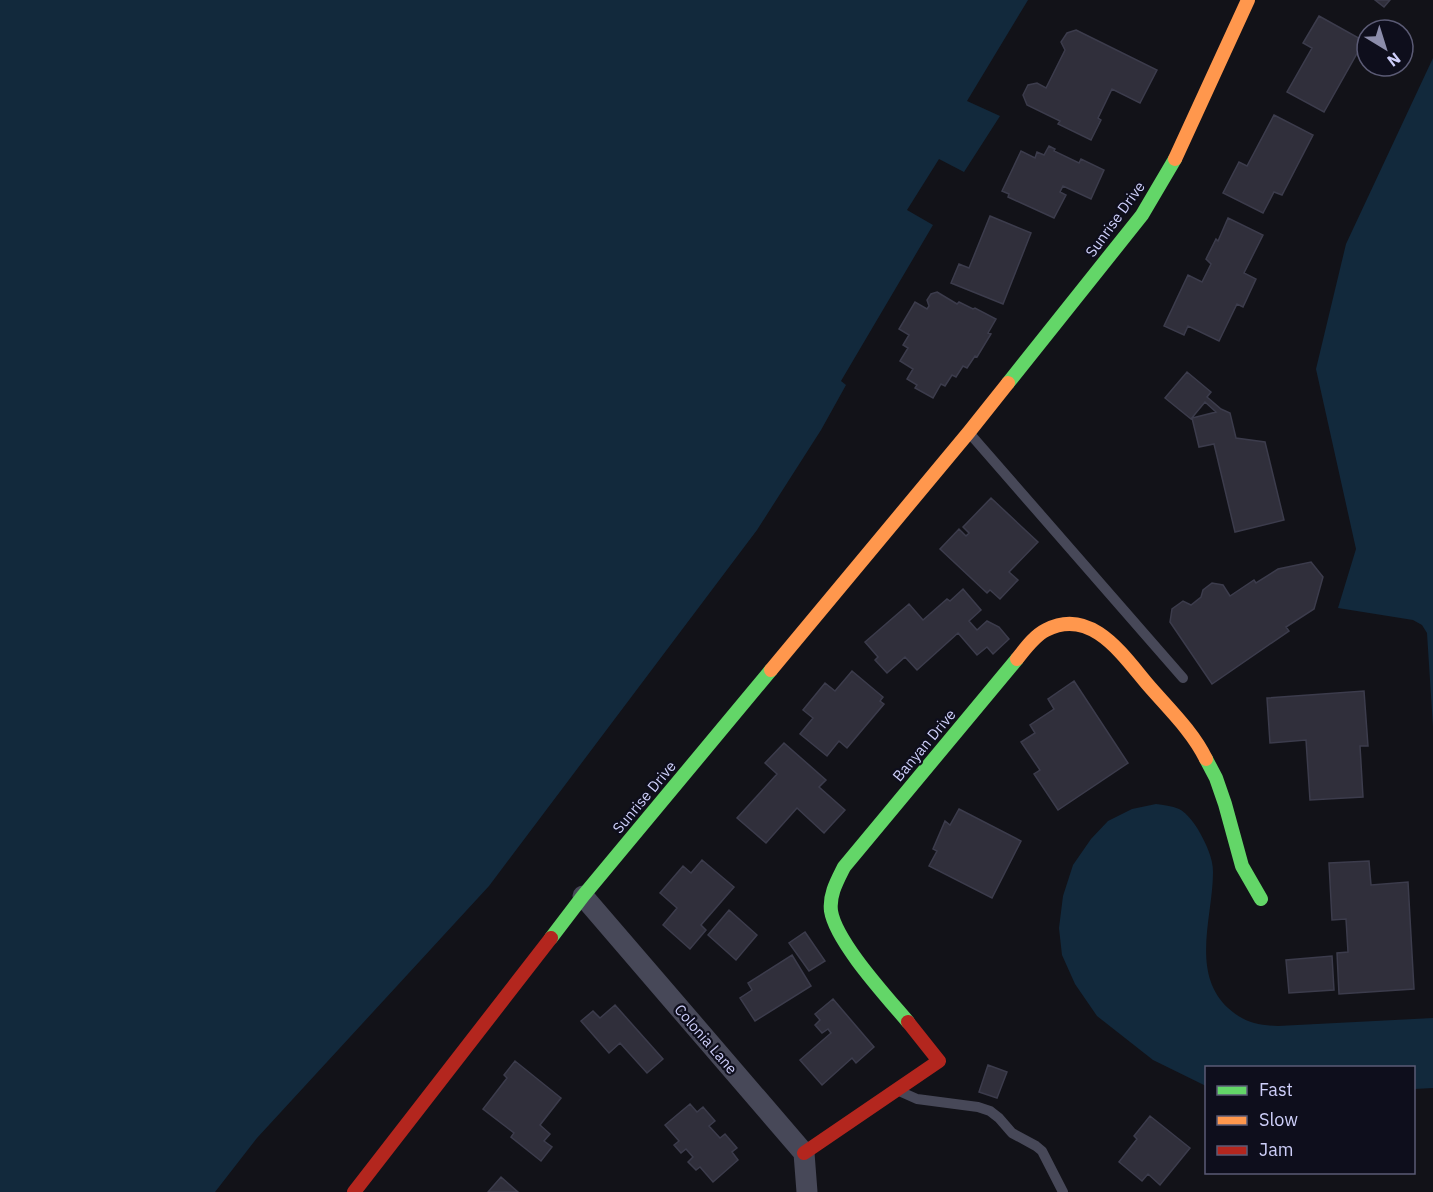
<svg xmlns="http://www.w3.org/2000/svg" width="1433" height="1192" font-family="'IBM Plex Sans',sans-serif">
  <rect width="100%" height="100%" fill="#121218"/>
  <!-- water -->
  <path fill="#12293c" d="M 0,0 L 1028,0 L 967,101 L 1000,116 L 964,172 L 939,159 L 907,210 L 933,225 L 841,381 L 846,385 L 821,430 L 757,530 L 489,886 L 257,1138 L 215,1192 L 0,1192 Z
    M 1433,58 L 1433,727 L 1427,633 L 1422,625 L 1413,620 L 1338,608 L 1356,549 L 1316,369 L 1346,244 Z
    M 1156,804 C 1163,805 1172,806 1179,809 C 1187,813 1196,825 1200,833 C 1206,844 1213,858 1213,872 C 1213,917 1190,972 1228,1008 C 1245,1023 1257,1025 1278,1026 L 1433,1018 L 1433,1088 L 1414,1089 L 1414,1068 L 1206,1068 L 1206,1086 L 1153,1060 L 1097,1016 L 1075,984 L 1062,955 L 1059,928 L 1063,896 L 1073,865 L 1091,839 L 1108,821 L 1132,809 Z"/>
  <!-- building -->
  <path fill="#302f3b" stroke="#3c3c4c" stroke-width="1.5" d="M 1375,0 L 1390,0 L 1384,7 Z
    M 1319,16 L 1364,41 L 1324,112 L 1287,92 L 1312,48 L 1303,43 Z
    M 1076,30 L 1157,70 L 1140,103 L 1112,89 L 1098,118 L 1101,120 L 1091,140 L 1058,124 L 1060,121 L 1027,105 L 1023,95 L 1028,85 L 1037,83 L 1046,88 L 1065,50 L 1061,42 L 1067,33 Z
    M 1274,115 L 1313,135 L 1282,195 L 1274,192 L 1263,213 L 1223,193 L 1239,162 L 1247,166 Z
    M 1049,146 L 1055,149 L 1054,151 L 1079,163 L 1081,159 L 1104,170 L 1091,199 L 1063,186 L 1060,192 L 1066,195 L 1054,218 L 1008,197 L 1009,194 L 1002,191 L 1021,151 L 1035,158 L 1037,152 L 1044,155 Z
    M 990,216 L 1031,233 L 1003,304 L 951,283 L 959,264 L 969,268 Z
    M 1228,218 L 1263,235 L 1244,273 L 1256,279 L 1243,307 L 1237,304 L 1219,341 L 1188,326 L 1184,335 L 1164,326 L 1188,275 L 1202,282 L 1211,264 L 1206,259 L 1216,239 L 1218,241 Z
    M 937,292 L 957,304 L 959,302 L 973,309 L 975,308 L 996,319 L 988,333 L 991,334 L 977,357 L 975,356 L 967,368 L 963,366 L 956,377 L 952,375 L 945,386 L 941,384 L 933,398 L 915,388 L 917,385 L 907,379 L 913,369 L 900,361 L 908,348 L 903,345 L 909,335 L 899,329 L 915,302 L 927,309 L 929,306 L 927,300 L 931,294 Z
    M 1187,372 L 1211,392 L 1207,397 L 1221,409 L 1230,413 L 1236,438 L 1265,442 L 1284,520 L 1235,532 L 1214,444 L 1199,447 L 1192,418 L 1216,412 L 1205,402 L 1191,419 L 1165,398 Z
    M 991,498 L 1038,542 L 1009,572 L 1018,580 L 1000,599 L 990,590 L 987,593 L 940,549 L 959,529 L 966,536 L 969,533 L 963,527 Z
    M 1311,562 L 1323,577 L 1314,609 L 1286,627 L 1289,631 L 1212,684 L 1170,622 L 1172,609 L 1183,601 L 1191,605 L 1201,597 L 1203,590 L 1212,583 L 1223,585 L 1230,596 L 1254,580 L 1256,583 L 1278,569 Z
    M 963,589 L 981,610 L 969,621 L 977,630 L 987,621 L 999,627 L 1009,639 L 993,654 L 987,647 L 977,655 L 958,633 L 917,670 L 905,657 L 887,673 L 875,660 L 878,657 L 865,642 L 909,604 L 923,620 L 947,599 L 950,601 Z
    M 852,671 L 883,697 L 880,701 L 884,704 L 847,748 L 839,741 L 827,756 L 800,734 L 813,718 L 803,710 L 825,683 L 835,691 Z
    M 1074,681 L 1128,763 L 1058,810 L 1034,774 L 1040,770 L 1021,742 L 1035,733 L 1030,725 L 1054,709 L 1048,699 Z
    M 1364,691 L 1368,746 L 1360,746 L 1363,797 L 1310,800 L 1306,740 L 1270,743 L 1267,698 Z
    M 784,743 L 826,780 L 819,787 L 845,810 L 824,833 L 797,808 L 766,843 L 737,818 L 777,774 L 765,763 Z
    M 959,809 L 1021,841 L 992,898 L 929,866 L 937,851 L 933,849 L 945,821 L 950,825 Z
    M 702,860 L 734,887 L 701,925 L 706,930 L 690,949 L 663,925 L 677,908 L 660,893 L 683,866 L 691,873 Z
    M 1369,861 L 1371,885 L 1408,882 L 1414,989 L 1339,994 L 1337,953 L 1348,952 L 1346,919 L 1332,920 L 1329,863 Z
    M 729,910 L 757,935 L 736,960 L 708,935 Z
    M 805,932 L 825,961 L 809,971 L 789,943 Z
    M 792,955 L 811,986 L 755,1021 L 740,998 L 752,990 L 748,983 Z
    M 1332,956 L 1334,990 L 1289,993 L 1286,960 Z
    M 833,999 L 874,1047 L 856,1063 L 852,1058 L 822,1085 L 800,1060 L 831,1033 L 828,1029 L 822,1033 L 815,1025 L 820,1020 L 815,1014 Z
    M 615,1005 L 663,1059 L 647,1073 L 620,1043 L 609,1053 L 581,1021 L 593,1011 L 600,1018 Z
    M 515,1061 L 561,1098 L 540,1125 L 550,1134 L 544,1141 L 552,1147 L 541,1161 L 511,1137 L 514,1133 L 483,1109 L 507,1078 L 504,1075 Z
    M 988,1065 L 1007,1072 L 997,1098 L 979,1092 Z
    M 690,1104 L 697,1112 L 703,1107 L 715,1121 L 709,1126 L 720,1138 L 725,1134 L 737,1148 L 732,1152 L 738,1160 L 713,1182 L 700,1167 L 696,1170 L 688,1162 L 693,1157 L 686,1149 L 681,1153 L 674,1145 L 679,1141 L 665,1125 Z
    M 1150,1116 L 1190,1148 L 1160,1185 L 1148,1174 L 1142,1181 L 1119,1162 L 1137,1139 L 1134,1136 Z
    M 501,1177 L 518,1192 L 488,1192 Z"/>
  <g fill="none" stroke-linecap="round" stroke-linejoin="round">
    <!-- lane -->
    <path stroke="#474858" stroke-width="10" d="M 971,435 L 1183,678
      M 899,1091 L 917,1099 L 978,1107 L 990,1111 L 999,1118 L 1012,1133 L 1036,1146 L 1042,1151 L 1063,1192"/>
    <!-- street -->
    <path stroke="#474858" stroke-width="21" d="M 583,896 L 804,1153 L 807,1192"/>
    <!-- fast -->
    <path stroke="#63d668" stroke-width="14" d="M 1008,383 L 1142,215 L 1175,159
      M 1206,759 L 1216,778 L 1225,804 L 1242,866 L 1261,899
      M 551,938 L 583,896 L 771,670
      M 908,1022 C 887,997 836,942 831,911 C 829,895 837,881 844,867 L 1017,659"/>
    <!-- slow -->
    <path stroke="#ff974d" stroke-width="14" d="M 1175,159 L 1248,0
      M 1017,659 C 1025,649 1034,636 1046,630 C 1092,606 1124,657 1149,686 C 1169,709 1193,732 1206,759
      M 771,670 L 969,432 L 1008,383"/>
    <!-- jam -->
    <path stroke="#b3261e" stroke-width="14" d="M 804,1153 L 939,1061 L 908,1022
      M 354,1192 L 551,938"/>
  </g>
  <g text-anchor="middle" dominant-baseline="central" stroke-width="4.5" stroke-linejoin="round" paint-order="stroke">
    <!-- street labels -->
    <g font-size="15" fill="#cecffa" stroke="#0e0e1c">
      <text transform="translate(1115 219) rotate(-54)">Sunrise Drive</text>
      <text transform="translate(924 745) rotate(-50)">Banyan Drive</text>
      <text transform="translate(644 797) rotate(-50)">Sunrise Drive</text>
      <text transform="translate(706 1039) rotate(49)">Colonia Lane</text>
    </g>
  </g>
  <!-- legend -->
  <rect x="1205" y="1066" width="210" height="108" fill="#0e0e1c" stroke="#5b5b75" stroke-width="1.5"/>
  <rect x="1217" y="1086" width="30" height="9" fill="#63d668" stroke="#5b5b75" stroke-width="1.5"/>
  <text x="1259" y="1096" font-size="18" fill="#cecffa">Fast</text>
  <rect x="1217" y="1116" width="30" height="9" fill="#ff974d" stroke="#5b5b75" stroke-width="1.5"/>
  <text x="1259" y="1126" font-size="18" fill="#cecffa">Slow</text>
  <rect x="1217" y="1146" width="30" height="9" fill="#b3261e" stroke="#5b5b75" stroke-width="1.5"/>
  <text x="1259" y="1156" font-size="18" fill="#cecffa">Jam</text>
  <!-- north arrow -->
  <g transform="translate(1385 48) rotate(142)"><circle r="28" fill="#0e0e1c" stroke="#5b5b75" stroke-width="1.5"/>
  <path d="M0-4.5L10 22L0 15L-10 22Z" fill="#8c8dab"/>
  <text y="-9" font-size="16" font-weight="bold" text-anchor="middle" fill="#cecffa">N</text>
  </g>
</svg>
